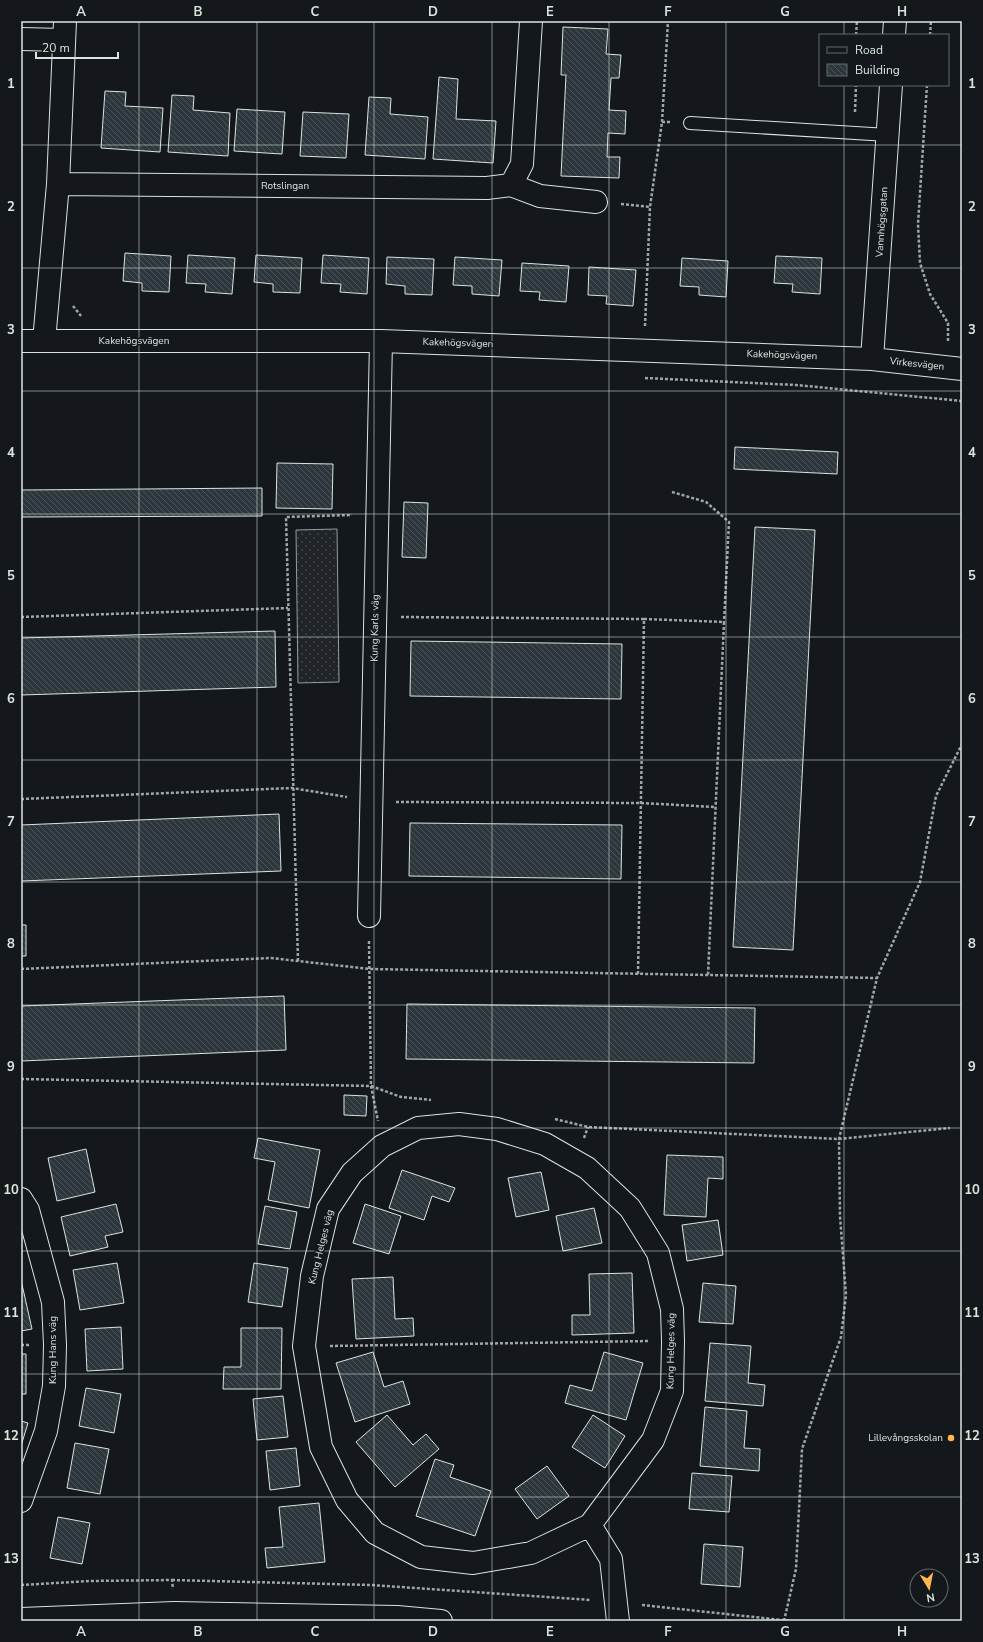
<svg xmlns="http://www.w3.org/2000/svg" width="983" height="1642" font-family="'Nunito Sans',sans-serif">
  <defs>
    <pattern id="grass-dots" width="8" height="8" patternUnits="userSpaceOnUse"><rect width="8" height="8" fill="#202428"/><path d="M2 2h.1M6 6h.1" fill="none" stroke="#404447" stroke-width="1.8" stroke-linecap="round"/></pattern>
    <pattern id="building-back-hatch" width="6" height="6" patternUnits="userSpaceOnUse"><rect width="6" height="6" fill="#2c363c"/><path d="M-1 5l2 2M0 0l6 6M5-1l2 2" fill="none" stroke="#4a5358"/></pattern>
  </defs>
  <rect width="100%" height="100%" fill="#14181c"/>
  <!-- grass -->
  <path fill="url(#grass-dots)" stroke="#939e99" d="M 337,529 L 339,682 L 298,683 L 296,530 Z"/>
  <!-- building -->
  <path fill="url(#building-back-hatch)" stroke="#d8e6dc" d="M 563,27 L 608,29 L 606,54 L 621,55 L 619,78 L 611,78 L 609,110 L 626,111 L 625,134 L 608,133 L 607,157 L 620,157 L 619,178 L 561,176 L 566,75 L 561,75 Z
    M 439,77 L 458,79 L 456,119 L 496,121 L 493,163 L 433,159 Z
    M 105,91 L 126,92 L 125,106 L 163,108 L 160,152 L 101,148 Z
    M 172,95 L 194,96 L 193,110 L 230,113 L 228,156 L 168,152 Z
    M 369,97 L 391,98 L 390,114 L 428,117 L 425,159 L 365,155 Z
    M 237,109 L 285,112 L 282,154 L 234,151 Z
    M 303,112 L 349,114 L 346,158 L 300,156 Z
    M 125,253 L 171,256 L 169,292 L 142,291 L 142,283 L 123,281 Z
    M 188,255 L 235,258 L 232,294 L 205,292 L 206,284 L 186,283 Z
    M 256,255 L 302,258 L 300,293 L 273,292 L 273,284 L 254,282 Z
    M 323,255 L 369,258 L 367,294 L 340,292 L 341,284 L 321,283 Z
    M 776,256 L 822,258 L 820,294 L 792,292 L 793,284 L 774,283 Z
    M 387,257 L 434,259 L 432,295 L 405,294 L 405,286 L 386,284 Z
    M 455,257 L 502,260 L 499,296 L 472,294 L 472,286 L 453,285 Z
    M 682,258 L 728,261 L 726,297 L 699,295 L 699,287 L 680,286 Z
    M 522,263 L 569,266 L 566,302 L 539,300 L 540,292 L 520,291 Z
    M 589,267 L 636,270 L 633,306 L 606,304 L 607,296 L 588,295 Z
    M 735,447 L 838,452 L 837,474 L 734,469 Z
    M 277,463 L 333,464 L 332,509 L 276,508 Z
    M 262,488 L 262,516 L 21,517 L 21,490 Z
    M 404,502 L 428,503 L 426,558 L 402,557 Z
    M 755,527 L 815,530 L 793,950 L 733,947 Z
    M 275,631 L 276,687 L 21,695 L 21,638 Z
    M 411,641 L 622,644 L 621,699 L 410,696 Z
    M 279,814 L 281,871 L 21,881 L 21,825 Z
    M 410,823 L 622,825 L 621,879 L 409,876 Z
    M 21,925 L 26,925 L 26,956 L 21,956 Z
    M 284,996 L 286,1050 L 21,1061 L 21,1006 Z
    M 407,1004 L 755,1008 L 754,1063 L 406,1059 Z
    M 344,1095 L 367,1096 L 366,1116 L 344,1115 Z
    M 258,1138 L 320,1150 L 309,1208 L 268,1200 L 275,1162 L 254,1158 Z
    M 86,1149 L 95,1192 L 57,1201 L 48,1158 Z
    M 667,1155 L 723,1157 L 723,1179 L 708,1178 L 706,1217 L 664,1215 Z
    M 402,1170 L 455,1188 L 449,1202 L 432,1196 L 424,1220 L 389,1208 Z
    M 541,1172 L 549,1210 L 516,1217 L 508,1178 Z
    M 116,1204 L 123,1232 L 105,1236 L 108,1247 L 70,1256 L 61,1217 Z
    M 365,1204 L 401,1216 L 389,1254 L 353,1243 Z
    M 265,1206 L 297,1212 L 290,1249 L 258,1244 Z
    M 594,1208 L 602,1243 L 563,1251 L 556,1216 Z
    M 718,1220 L 723,1255 L 687,1261 L 682,1225 Z
    M 117,1263 L 124,1303 L 80,1310 L 73,1270 Z
    M 254,1263 L 288,1268 L 282,1307 L 248,1302 Z
    M 632,1273 L 634,1333 L 572,1335 L 572,1315 L 590,1315 L 589,1274 Z
    M 393,1277 L 395,1319 L 413,1318 L 414,1336 L 356,1339 L 352,1279 Z
    M 21,1280 L 32,1329 L 21,1331 Z
    M 703,1283 L 736,1286 L 733,1324 L 699,1322 Z
    M 121,1327 L 123,1369 L 87,1371 L 85,1329 Z
    M 241,1328 L 282,1328 L 281,1389 L 223,1389 L 224,1367 L 241,1367 Z
    M 710,1343 L 751,1346 L 748,1383 L 765,1385 L 763,1406 L 705,1401 Z
    M 373,1352 L 384,1387 L 403,1381 L 410,1404 L 355,1422 L 336,1363 Z
    M 604,1352 L 643,1363 L 626,1420 L 565,1403 L 570,1385 L 592,1391 Z
    M 21,1354 L 26,1354 L 26,1394 L 21,1394 Z
    M 86,1388 L 121,1394 L 114,1433 L 79,1426 Z
    M 283,1396 L 288,1437 L 257,1440 L 253,1399 Z
    M 705,1407 L 747,1411 L 744,1448 L 760,1449 L 759,1471 L 700,1466 Z
    M 387,1415 L 413,1445 L 426,1434 L 439,1449 L 395,1487 L 356,1442 Z
    M 593,1415 L 625,1436 L 605,1468 L 572,1447 Z
    M 21,1421 L 28,1423 L 21,1446 Z
    M 75,1443 L 109,1449 L 100,1494 L 67,1488 Z
    M 296,1448 L 300,1486 L 270,1490 L 266,1451 Z
    M 435,1459 L 454,1465 L 450,1477 L 491,1491 L 475,1536 L 416,1516 Z
    M 547,1466 L 569,1496 L 537,1519 L 515,1489 Z
    M 692,1473 L 732,1476 L 729,1512 L 689,1509 Z
    M 319,1503 L 325,1562 L 267,1568 L 265,1548 L 283,1547 L 279,1507 Z
    M 58,1517 L 90,1523 L 82,1564 L 50,1558 Z
    M 704,1544 L 743,1547 L 740,1587 L 701,1584 Z"/>
  <g fill="none" stroke-linecap="round" stroke-linejoin="round">
    <defs>
      <path id="lane" d="M 690,123 L 888,135"/>
      <path id="street" d="M 894,35 L 895,21
        M 21,39 L 64,40
        M 58,184 L 487,188 L 511,185 L 540,196 L 596,202
        M 511,185 L 522,164 L 531,21
        M 21,341 L 381,341 L 872,359 L 962,369
        M 44,341 L 58,184 L 65,21
        M 872,359 L 891,85
        M 369,916 L 381,341
        M 459,1124 L 497,1129 L 545,1144 L 587,1168 L 630,1208 L 658,1253 L 672,1309 L 673,1341 L 672,1391 L 653,1440 L 590,1525 L 531,1553 L 473,1563 L 421,1557 L 375,1533 L 347,1500 L 321,1447 L 304,1346 L 312,1276 L 328,1209 L 352,1173 L 382,1146 L 418,1128 Z
        M 21,1199 L 28,1210 L 53,1302 L 55,1345 L 54,1386 L 46,1431 L 21,1501
        M 590,1525 L 611,1559 L 618,1621
        M 21,1619 L 174,1613 L 397,1617 L 441,1621"/>
    </defs>
    <!-- lane casing -->
    <use href="#lane" stroke="#d8e6dc" stroke-width="14"/>
    <!-- street casing -->
    <use href="#street" stroke="#d8e6dc" stroke-width="24"/>
    <!-- path -->
    <path stroke="#9da8a2" stroke-width="2.5" stroke-dasharray="3 2" stroke-linecap="butt" d="M 856,35 L 857,21
      M 930,35 L 931,21
      M 927,85 L 918,224 L 920,263 L 930,294 L 948,323 L 948,343
      M 855,112 L 856,85
      M 662,122 L 671,122
      M 621,204 L 650,207
      M 73,306 L 81,316
      M 645,326 L 650,207 L 662,122 L 668,21
      M 645,378 L 796,385 L 962,401
      M 672,492 L 706,502 L 729,522 L 724,622
      M 21,617 L 288,608
      M 401,617 L 644,619 L 638,974
      M 644,619 L 724,622 L 708,975
      M 21,799 L 292,788 L 347,797
      M 396,802 L 641,803 L 715,807
      M 369,941 L 371,1086 L 401,1097 L 431,1100
      M 298,961 L 286,517 L 352,515
      M 21,969 L 271,958 L 370,969 L 877,978
      M 21,1079 L 371,1086 L 378,1121
      M 555,1119 L 588,1127 L 839,1139 L 950,1128
      M 584,1138 L 588,1127
      M 21,1345 L 30,1345
      M 330,1346 L 649,1341
      M 172,1580 L 371,1585 L 591,1600
      M 21,1585 L 90,1581 L 172,1580 L 173,1589
      M 642,1605 L 791,1621
      M 784,1621 L 796,1569 L 802,1449 L 841,1337 L 846,1295 L 840,1216 L 839,1139 L 877,978 L 920,882 L 936,796 L 962,744"/>
    <!-- lane -->
    <use href="#lane" stroke="#14181c" stroke-width="12"/>
    <!-- street -->
    <use href="#street" stroke="#14181c" stroke-width="22"/>
  </g>
  <!-- grid -->
  <path fill="none" stroke="#d8e6dc" stroke-width="1" stroke-opacity="0.55" d="M 139,21 L 139,1621M 257,21 L 257,1621M 374,21 L 374,1621M 492,21 L 492,1621M 609,21 L 609,1621M 726,21 L 726,1621M 844,21 L 844,35M 844,85 L 844,1621M 21,145 L 962,145M 21,268 L 962,268M 21,391 L 962,391M 21,514 L 962,514M 21,637 L 962,637M 21,760 L 962,760M 21,882 L 962,882M 21,1005 L 962,1005M 21,1128 L 962,1128M 21,1251 L 962,1251M 21,1374 L 962,1374M 21,1497 L 962,1497"/>
  <!-- markers -->
  <circle fill="#ffb74d" stroke="#14181c" stroke-width="1.5" cx="951" cy="1438" r="4"/>
  <g text-anchor="middle" dominant-baseline="central" stroke-width="3" stroke-linejoin="round" paint-order="stroke">
    <!-- street labels -->
    <g font-size="10" fill="#d8e6dc" stroke="#14181c">
      <text x="285" y="186">Rotslingan</text>
      <text transform="translate(882 222) rotate(-86)">Vannhögsgatan</text>
      <text x="134" y="341">Kakehögsvägen</text>
      <text transform="translate(458 343) rotate(2)">Kakehögsvägen</text>
      <text transform="translate(782 355) rotate(2)">Kakehögsvägen</text>
      <text transform="translate(917 364) rotate(6)">Virkesvägen</text>
      <text transform="translate(375 628) rotate(-89)">Kung Karls väg</text>
      <text transform="translate(321 1247) rotate(-76)">Kung Helges väg</text>
      <text transform="translate(53 1350) rotate(-90)">Kung Hans väg</text>
      <text transform="translate(671 1351) rotate(-89)">Kung Helges väg</text>
    </g>
    <!-- poi labels -->
    <g font-size="10" fill="#d8e6dc" stroke="#14181c" text-anchor="end">
      <text x="943" y="1438">Lillevångsskolan</text>
    </g>
  </g>
  <!-- border -->
  <rect width="983" height="1642" fill="none" stroke="#14181c" stroke-width="44"/>
  <!-- legend -->
  <rect x="819" y="34" width="130" height="52" fill="#14181c" stroke="#626a69"/>
  <rect x="827" y="47" width="20" height="6" fill="#14181c" stroke="#626a69"/>
  <text x="855" y="54" font-size="12" fill="#d8e6dc">Road</text>
  <rect x="827" y="64" width="20" height="12" fill="url(#building-back-hatch)" stroke="#626a69"/>
  <text x="855" y="74" font-size="12" fill="#d8e6dc">Building</text>
  <!-- north arrow -->
  <g transform="translate(929 1588) rotate(170)"><circle r="19" fill="#14181c" stroke="#626a69"/>
  <path d="M0-3L7 15L0 10L-7 15Z" fill="#ffb74d"/>
  <text y="-6" font-size="11" font-weight="bold" text-anchor="middle" fill="#d8e6dc">N</text>
  </g>
  <!-- scale -->
  <path d="M36 52v6h82v-6" fill="none" stroke="#d8e6dc" stroke-width="2"/>
  <text x="42" y="52" font-size="12" fill="#d8e6dc" stroke="#14181c" stroke-width="3" paint-order="stroke">20 m</text>
  <rect x="22" y="22" width="939" height="1598" fill="none" stroke="#d8e6dc" stroke-width="1.5"/>
  <g font-size="13" text-anchor="middle" font-weight="bold" fill="#d8e6dc">
    <text x="81" y="16">A</text>
    <text x="198" y="16">B</text>
    <text x="315" y="16">C</text>
    <text x="433" y="16">D</text>
    <text x="550" y="16">E</text>
    <text x="668" y="16">F</text>
    <text x="785" y="16">G</text>
    <text x="902" y="16">H</text>
    <text x="11" y="88">1</text>
    <text x="972" y="88">1</text>
    <text x="11" y="211">2</text>
    <text x="972" y="211">2</text>
    <text x="11" y="334">3</text>
    <text x="972" y="334">3</text>
    <text x="11" y="457">4</text>
    <text x="972" y="457">4</text>
    <text x="11" y="580">5</text>
    <text x="972" y="580">5</text>
    <text x="11" y="703">6</text>
    <text x="972" y="703">6</text>
    <text x="11" y="826">7</text>
    <text x="972" y="826">7</text>
    <text x="11" y="948">8</text>
    <text x="972" y="948">8</text>
    <text x="11" y="1071">9</text>
    <text x="972" y="1071">9</text>
    <text x="11" y="1194">10</text>
    <text x="972" y="1194">10</text>
    <text x="11" y="1317">11</text>
    <text x="972" y="1317">11</text>
    <text x="11" y="1440">12</text>
    <text x="972" y="1440">12</text>
    <text x="11" y="1563">13</text>
    <text x="972" y="1563">13</text>
    <text x="81" y="1636">A</text>
    <text x="198" y="1636">B</text>
    <text x="315" y="1636">C</text>
    <text x="433" y="1636">D</text>
    <text x="550" y="1636">E</text>
    <text x="668" y="1636">F</text>
    <text x="785" y="1636">G</text>
    <text x="902" y="1636">H</text>
  </g>
</svg>
